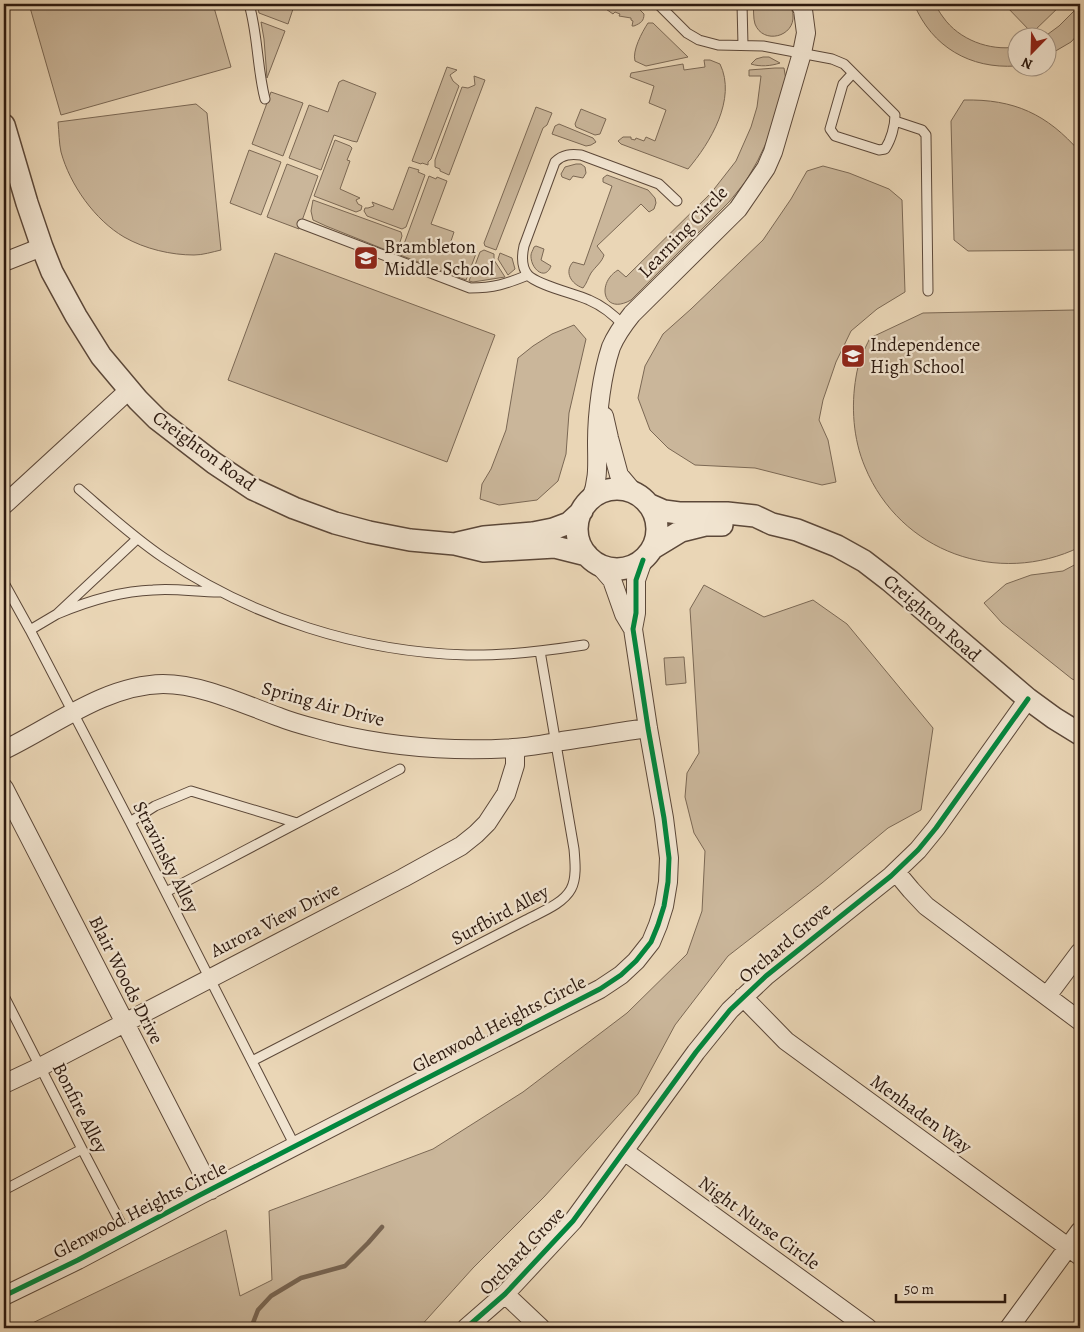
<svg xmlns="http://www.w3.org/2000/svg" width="1084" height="1332" font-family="Alegreya,serif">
  <rect width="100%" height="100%" fill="#ead6b6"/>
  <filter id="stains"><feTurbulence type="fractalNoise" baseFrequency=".004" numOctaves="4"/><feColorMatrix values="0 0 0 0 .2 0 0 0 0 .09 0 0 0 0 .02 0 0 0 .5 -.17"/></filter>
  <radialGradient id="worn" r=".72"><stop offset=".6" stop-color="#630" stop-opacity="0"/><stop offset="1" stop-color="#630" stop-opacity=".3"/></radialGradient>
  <!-- green -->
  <path fill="#cab69a" stroke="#7b6854" d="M 29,4 L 213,4 L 231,67 L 61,115 Z
    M 257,4 L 299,4 L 293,9 L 288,24 L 259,13 Z
    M 594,4 L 634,4 L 644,14 C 644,21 641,23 634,26 L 632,26 L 633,21 L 631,20 L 631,18 L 619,16 L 620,14 L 615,12 L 613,14 L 603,7 L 602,9 L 597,7 L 597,5 Z
    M 753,4 L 789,4 C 791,7 793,12 793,15 C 795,37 763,45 755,24 C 753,18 754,10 753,4 Z
    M 914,4 L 935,4 C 937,8 940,13 943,17 C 959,40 990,51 1016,47 L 1016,66 C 970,69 932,47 914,4 Z
    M 1004,4 L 1062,4 L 1032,33 Z
    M 1080,5 L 1080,32 L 1071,42 L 1047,56 L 1046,38 L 1044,37 L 1059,26 Z
    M 261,22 L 285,31 L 267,78 L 264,39 Z
    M 648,23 L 653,23 L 688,57 L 646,66 L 635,61 C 632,51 642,32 648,23 Z
    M 763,57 L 769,57 L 780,63 C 771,66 760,67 751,64 L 756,59 Z
    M 704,60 L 710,60 L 720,64 C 737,99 710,143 688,169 L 621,144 L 618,141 L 623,137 L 631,137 L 631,139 L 635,140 L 636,138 L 644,141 L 646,137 L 655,141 L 666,110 L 649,103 L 654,86 L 630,77 L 631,73 L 683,64 L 684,70 L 705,67 Z
    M 447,67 L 457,70 L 450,75 L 453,81 L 459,86 L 431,159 L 428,162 L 428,165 L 422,163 L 421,164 L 412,161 Z
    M 775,68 L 784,68 L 786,80 L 767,141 L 758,160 L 746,181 L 729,202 L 631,300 C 603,316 596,283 618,270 L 626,277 L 711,193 L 736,161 L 751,127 L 757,107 L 761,76 L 749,76 L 749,70 Z
    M 474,76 L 485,80 L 449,175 L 440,171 L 440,169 L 435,167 L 435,160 L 462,87 L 468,88 L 475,85 Z
    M 343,80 L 376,93 L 357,142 L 352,141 L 334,135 L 321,170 L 289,158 L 309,105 L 328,112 L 339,82 Z
    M 271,92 L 303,103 L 283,156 L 252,144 Z
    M 964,100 C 1014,99 1047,114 1080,152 L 1080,250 L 968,251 L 954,240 L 951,121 Z
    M 196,104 L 207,113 L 221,250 C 212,252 203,255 194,255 C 171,255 145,249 124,237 C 95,220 70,185 61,152 C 59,143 59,132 58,122 Z
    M 536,107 L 552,113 L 547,125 L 543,128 L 496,250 L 485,246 L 484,243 Z
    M 581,109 L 606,119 L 600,134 L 595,135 L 576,127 L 575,124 Z
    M 559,124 L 593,138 L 596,142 L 591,145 L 586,146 L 552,134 L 555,126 Z
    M 335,140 L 350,146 L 352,148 L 347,160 L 350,161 L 340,189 L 360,198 L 356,200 L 358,204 L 362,206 L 361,210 L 356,212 L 314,196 Z
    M 249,150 L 281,162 L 261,215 L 230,203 Z
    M 287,164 L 318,176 L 299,229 L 267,217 Z
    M 576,164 L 581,164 L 585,167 L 586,173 L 583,178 L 573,176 L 570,180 L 562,177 L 561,174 L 565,167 Z
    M 823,166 L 849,173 L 889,189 L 902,200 L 905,292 L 877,309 L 851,331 L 836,362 L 823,400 L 819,420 L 828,440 L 836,482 L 822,485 L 755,468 L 695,465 L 668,448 L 650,430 L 638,398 L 645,366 L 663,334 L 691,309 L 763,240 L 791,199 L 807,171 Z
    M 409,167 L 419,170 L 418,172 L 425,175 L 406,227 L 402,229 L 367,216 L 364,211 L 365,208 L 368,208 L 374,206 L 372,202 L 393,210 Z
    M 607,175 L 648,190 L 655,198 L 656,203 L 654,209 L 649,212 L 641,204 L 597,246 L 604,255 C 602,262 596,266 591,273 C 588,278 587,283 583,288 C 571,284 564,272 573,262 L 584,265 L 612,186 L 603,182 L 603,178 Z
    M 429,176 L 436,179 L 437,177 L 447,181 L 431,224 L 454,232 L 451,241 L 477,251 L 466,280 L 400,255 Z
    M 313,200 L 401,232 L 402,236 L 396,254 L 326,226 L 313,220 L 311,211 Z
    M 536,246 L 544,249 L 541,260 L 551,266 C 545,282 530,268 531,255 C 531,253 533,250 534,247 Z
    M 484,250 L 494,254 L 494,260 L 505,277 L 473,282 L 469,281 L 480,252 Z
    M 275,253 L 495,335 L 447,462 L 228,380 Z
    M 500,253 L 512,258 L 515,269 L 508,275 L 498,259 Z
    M 1075,310 L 1080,315 L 1080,547 C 998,587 900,552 865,467 C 853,439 851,406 856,377 C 858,363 864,350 870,338 L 923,313 Z
    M 574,325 L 586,339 L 569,413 L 566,454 L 558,481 L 537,500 L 499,505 L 480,499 L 482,484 L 491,469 L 506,430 L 518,358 L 533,346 L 552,334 Z
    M 1080,562 L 1080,682 L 1072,679 L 1002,623 L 984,603 L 1006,584 L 1031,575 L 1063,571 Z
    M 704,585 L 764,617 L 813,600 L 847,624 L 933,728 L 921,810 L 888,828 L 822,883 L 728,956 L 675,1025 L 638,1094 L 544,1197 L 473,1268 L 419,1328 L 22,1328 L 226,1230 L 240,1296 L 272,1280 L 269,1211 L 433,1149 L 523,1092 L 627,1013 L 687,954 L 702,911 L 705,851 L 694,833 L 685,797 L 687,773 L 699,753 L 690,609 Z
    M 684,657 L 686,683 L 666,685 L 664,658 Z"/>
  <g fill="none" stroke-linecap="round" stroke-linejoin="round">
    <!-- stream -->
    <path stroke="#776451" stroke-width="4.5" d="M 251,1328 L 258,1310 L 271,1296 L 301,1278 L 345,1266 L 368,1243 L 382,1227"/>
    <defs>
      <path id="service" d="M 249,4 C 258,35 257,68 265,99
        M 658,4 L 687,33 L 699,40 L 718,45 L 763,46 L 832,59 L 844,64 L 895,115 C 895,126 891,140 885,149 L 879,150 L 835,136 L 830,129 L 843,84 L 853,73
        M 742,4 L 743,45
        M 895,121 L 922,130 L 926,135 L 928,291
        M 302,224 L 470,288 C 494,288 506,284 528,275
        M 623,325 C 613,314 603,306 589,300 C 576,294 537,285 528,275 C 521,267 522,255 524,246 L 555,162 C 563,154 571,154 581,155 L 659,184 L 677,201
        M 79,489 C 107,513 134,538 164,558 C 253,618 359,652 467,655 C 506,656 545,651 584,645
        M 4,583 L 30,630 L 130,822 L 295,1146
        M 57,614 C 88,601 119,591 153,590 C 175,588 197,592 219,592
        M 30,630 L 57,614 L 137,539
        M 130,822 L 155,806 L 191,791 L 297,823
        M 166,892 L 400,769
        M 4,996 L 82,1149 L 127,1235
        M 252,1061 L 526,920 C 541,912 563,904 571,889 C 577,878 575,861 574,849 L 540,651
        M 4,1190 L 82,1149"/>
      <path id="minor" d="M 4,262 L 42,247
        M 604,416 L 609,438 L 619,475 L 635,494
        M 591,499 C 599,479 597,463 597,442 C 597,413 602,374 611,347 C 616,335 624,324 632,314 L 738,209 L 766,168 L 773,152 L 802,53 L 806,33 L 803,10 L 800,4
        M 4,505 L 129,390
        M 599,565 L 612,580 L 624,614 L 633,629
        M 4,750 C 54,726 105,685 163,684 C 201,684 243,704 279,717 C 296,724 315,728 333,733 C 392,747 453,752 513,748 C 529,747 546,744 562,741 C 590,737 619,732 648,728
        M 4,788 L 211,1190
        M 896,872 L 911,890 L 926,906 L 1080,1021
        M 1047,996 L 1080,952
        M 743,997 L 786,1041 L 1080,1256
        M 4,1084 L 40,1067 L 403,878 L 461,846 L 476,834 L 487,823 L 506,794 L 515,765 L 515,748
        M 624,1151 L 868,1328
        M 505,1294 L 541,1328
        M 4,1296 L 78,1260 L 200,1195 L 600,989 L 621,975 L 636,961 L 651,942 L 658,925 L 664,906 L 668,882 L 669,858 L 664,818 L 648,728 L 633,629 L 636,613 L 636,580 L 643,560
        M 466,1328 L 505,1294 L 573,1221 L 696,1052 L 730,1010 L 766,976 L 891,876 L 918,850 L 936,828 L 1028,699
        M 1009,1328 L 1080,1231"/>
      <path id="tertiary" d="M 4,125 L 27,203 L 42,247 L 52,272 L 76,316 L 101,356 L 138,400 L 157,419 L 214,463 L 253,489 L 294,508 L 335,523 L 369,532 L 410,540 L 455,544 L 484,551 L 555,547 L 587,555
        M577 529a40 40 0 1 1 80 0a40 40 0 1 1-80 0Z
        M 648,504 L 664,511 L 679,513 L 727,513 L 755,516 L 772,524 L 797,530 L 837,546 L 864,561 L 890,581 L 1028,699 L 1054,718 L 1080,734
        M 458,543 L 484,537 L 533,533 L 553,529 L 569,523 L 582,511
        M 653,548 L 681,531 L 705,525 L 722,525"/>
    </defs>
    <!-- service casing -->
    <use href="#service" stroke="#5c4839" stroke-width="11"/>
    <!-- minor casing -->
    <use href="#minor" stroke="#5c4839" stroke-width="20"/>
    <!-- tertiary casing -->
    <use href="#tertiary" stroke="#5c4839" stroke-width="24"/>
    <!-- service -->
    <use href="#service" stroke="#f1e4d0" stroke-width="9"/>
    <!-- minor -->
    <use href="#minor" stroke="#f1e4d0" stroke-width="18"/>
    <!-- tertiary -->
    <use href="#tertiary" stroke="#f1e4d0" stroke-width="21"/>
    <defs>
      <path id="cycleway" d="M 4,1296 L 78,1260 L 200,1195 L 600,989 L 621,975 L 636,961 L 651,942 L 658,925 L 664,906 L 668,882 L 669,858 L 664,818 L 648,728 L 633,629 L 636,613 L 636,580 L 643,560
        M 466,1328 L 505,1294 L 573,1221 L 696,1052 L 730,1010 L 766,976 L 891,876 L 918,850 L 936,828 L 1028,699"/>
    </defs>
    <!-- cycleway casing -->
    <use href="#cycleway" stroke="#f1e4d0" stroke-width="8"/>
    <!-- cycleway -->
    <use href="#cycleway" stroke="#00873e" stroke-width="5"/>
  </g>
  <!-- icons -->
  <defs>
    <symbol id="school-square" viewBox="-11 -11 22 22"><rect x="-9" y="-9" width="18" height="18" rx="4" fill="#8f2418" stroke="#f1e4d0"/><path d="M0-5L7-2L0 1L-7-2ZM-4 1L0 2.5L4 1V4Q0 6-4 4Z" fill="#fff"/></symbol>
  </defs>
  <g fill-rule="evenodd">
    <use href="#school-square" x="352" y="244" width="28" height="28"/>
    <use href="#school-square" x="839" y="342" width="28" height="28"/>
  </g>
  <g text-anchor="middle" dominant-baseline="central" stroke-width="4.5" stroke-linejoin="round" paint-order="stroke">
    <!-- street labels -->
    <g font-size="19" fill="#2c190f" stroke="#f1e4d0">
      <text transform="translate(683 232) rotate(-46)">Learning Circle</text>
      <text transform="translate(204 451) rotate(36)">Creighton Road</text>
      <text transform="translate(932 618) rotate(41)">Creighton Road</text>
      <text transform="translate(323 704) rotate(15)">Spring Air Drive</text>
      <text transform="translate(166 857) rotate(63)">Stravinsky Alley</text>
      <text transform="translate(500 915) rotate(-28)">Surfbird Alley</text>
      <text transform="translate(275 920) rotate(-27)">Aurora View Drive</text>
      <text transform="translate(785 943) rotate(-40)">Orchard Grove</text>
      <text transform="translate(126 980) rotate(63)">Blair Woods Drive</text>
      <text transform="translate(499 1024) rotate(-27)">Glenwood Heights Circle</text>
      <text transform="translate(80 1108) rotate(63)">Bonfire Alley</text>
      <text transform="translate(921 1114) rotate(36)">Menhaden Way</text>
      <text transform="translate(140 1210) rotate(-27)">Glenwood Heights Circle</text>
      <text transform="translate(759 1223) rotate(36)">Night Nurse Circle</text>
      <text transform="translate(522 1251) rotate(-46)">Orchard Grove</text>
    </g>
    <!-- poi labels -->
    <g font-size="19" fill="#2c190f" stroke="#f1e4d0" text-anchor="start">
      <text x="384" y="247">Brambleton<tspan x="384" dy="22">Middle School</tspan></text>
      <text x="870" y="345">Independence<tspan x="870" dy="22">High School</tspan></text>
    </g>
  </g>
  <!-- margin -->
  <rect width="1084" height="1332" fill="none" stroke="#ead6b6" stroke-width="20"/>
  <rect x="5" y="5" width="1074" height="1322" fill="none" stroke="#2c190f" stroke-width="2.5"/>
  <rect x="10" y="10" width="1064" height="1312" fill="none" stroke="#2c190f"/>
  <!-- north arrow -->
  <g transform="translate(1032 52) rotate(203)"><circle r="24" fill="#f1e4d0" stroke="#a29383"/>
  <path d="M0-4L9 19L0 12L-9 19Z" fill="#8f2418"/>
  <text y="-8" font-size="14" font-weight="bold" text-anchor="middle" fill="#2c190f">N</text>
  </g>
  <!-- scale -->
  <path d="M896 1294v8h109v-8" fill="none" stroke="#2c190f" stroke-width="2.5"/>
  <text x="904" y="1294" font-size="15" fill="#2c190f" stroke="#f1e4d0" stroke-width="4" paint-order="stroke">50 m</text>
  <rect width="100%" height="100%" filter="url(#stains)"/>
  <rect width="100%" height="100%" fill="url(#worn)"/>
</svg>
